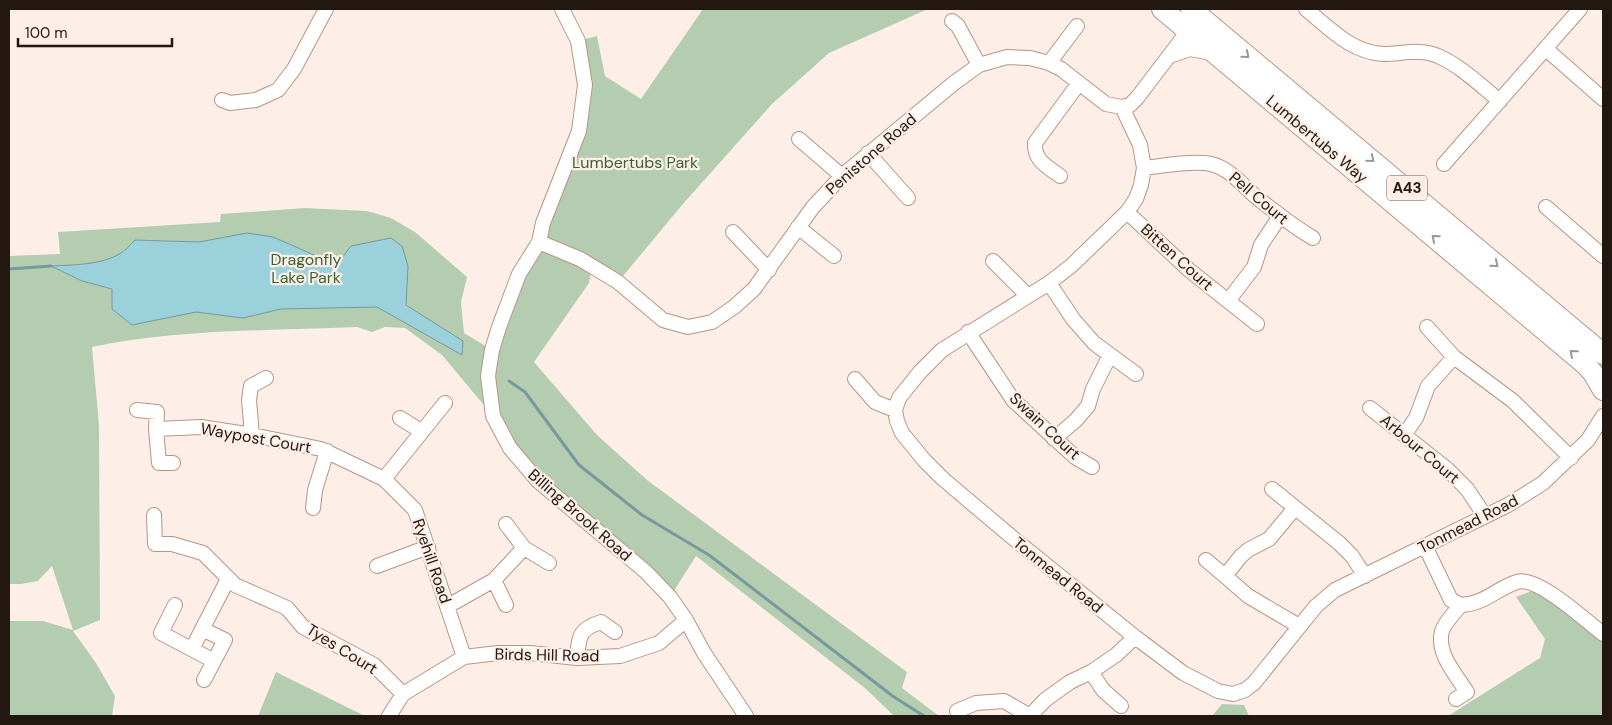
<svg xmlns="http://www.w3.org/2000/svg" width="1612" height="725" font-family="'DM Sans',sans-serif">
  <rect width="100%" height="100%" fill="#fdefe8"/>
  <!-- green -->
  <path fill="#b4cdb1" d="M 703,9 L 928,9 L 829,53 L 772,104 L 682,205 L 618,282 L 592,266 L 589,283 L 534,362 L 597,435 L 647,480 L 907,672 L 902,688 L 939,716 L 894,716 L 866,689 L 696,556 L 670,597 L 538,481 L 493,416 L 442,355 L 405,328 L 385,327 L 372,332 L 357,327 C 268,331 179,329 92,347 L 99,425 L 100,620 L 73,631 L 96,663 L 115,696 L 112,716 L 9,716 L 9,621 L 43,621 L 73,630 L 52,566 L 38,581 L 21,584 L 9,584 L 9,256 L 60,254 L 58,232 L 220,222 L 221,214 L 305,208 L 367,211 L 391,218 L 415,232 L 467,277 L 461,302 L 464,333 L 492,350 L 579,131 L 578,41 L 597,36 L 605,76 L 641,99 Z
    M 1542,587 L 1603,635 L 1603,716 L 1448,716 L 1540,658 L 1545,639 L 1516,597 Z
    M 276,672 L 365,716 L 258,716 Z
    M 1222,704 L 1244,705 L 1249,716 L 1212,716 Z"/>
  <!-- water -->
  <path fill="#9bd1da" stroke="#77999e" d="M 247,233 L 273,237 L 337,265 L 351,246 L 391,238 L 402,246 L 408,266 L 406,305 L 463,341 L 462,355 L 377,307 L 281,309 L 243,318 L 196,312 L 132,325 L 112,309 L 112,289 L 82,281 L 51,266 C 72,265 103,265 121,253 C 126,250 131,244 135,240 L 199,242 Z"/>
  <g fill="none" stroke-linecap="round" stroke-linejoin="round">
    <!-- stream -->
    <path stroke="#77999e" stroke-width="3" d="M 9,269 L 51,266
      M 509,381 L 525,392 L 579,465 L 642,515 L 709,555 L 894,697 L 924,716"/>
    <defs>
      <path id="minor" d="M 562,9 L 578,41 L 585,85 L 579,131 L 543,223 L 539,242 L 519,274 L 499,327 L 492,350 L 488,376 L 493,416 L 510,448 L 538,481 L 646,572 L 670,597 L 686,620 L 704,653 L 746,716
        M 1306,9 C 1329,28 1352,53 1384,54 C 1401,54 1422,48 1438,56 C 1461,66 1481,86 1500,101
        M 952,21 L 958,26 L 979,65
        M 1546,49 L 1603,99
        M 1169,56 L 1190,49 L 1212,53
        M 1049,63 L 1077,26
        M 222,100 L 230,103 L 256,100 L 278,90 L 294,69 L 326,9
        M 1122,107 L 1140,145 L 1144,168 L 1141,185 L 1136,199 L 1127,212 L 1071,266 L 1049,283 L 942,350 L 920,372 L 899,398 L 895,410 L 897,421 L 902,433 L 924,460 L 943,479 L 1013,538 L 1135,637 L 1183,673 L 1218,691 L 1233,694 L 1245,690 L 1254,683 L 1316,606 L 1335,590 L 1508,505 L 1543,483 L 1588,440 L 1603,416
        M 799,139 L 842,176
        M 868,153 L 908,198
        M 1444,164 L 1580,9
        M 1144,168 C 1163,166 1185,161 1205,163 C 1229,165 1243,187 1261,201 C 1278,214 1294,227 1313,238
        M 1060,176 C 1047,166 1034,161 1035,143 L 1079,83
        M 1546,207 L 1603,256
        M 1127,212 L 1189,270 L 1257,324
        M 798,227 L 834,256
        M 733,232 L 769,270
        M 539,242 L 580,259 L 618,282 L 663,320 L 688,327 L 712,322 L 734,307 L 754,289 L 813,207 L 842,176 L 954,83 L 979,65 L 1007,57 L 1030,58 L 1049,63 L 1061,69 L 1106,104 L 1122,107 L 1130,105 L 1137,98 L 1188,31 L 1195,27
        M 993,261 L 1028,296
        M 1049,283 L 1073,319 L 1094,343 L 1136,374
        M 1228,301 L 1254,267 L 1261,245 L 1280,216
        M 1427,327 L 1454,357 L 1513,401 L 1571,458
        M 968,332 L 1013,400 L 1075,457 L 1092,467
        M 855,379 L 875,402 L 895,410
        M 1370,408 L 1447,469 L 1467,489 L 1485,516
        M 137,410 L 157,412 L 156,429 L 159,463 L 173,463
        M 400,418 L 421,431
        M 156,429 L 201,427 L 252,435 L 321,449 L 384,479 L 415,510 L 464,657
        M 252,435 L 249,400 L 251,386 L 266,378
        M 1404,435 L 1416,418 L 1428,386 L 1454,357
        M 1054,439 L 1076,420 L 1088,406 L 1093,389 L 1110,355
        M 384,479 L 445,403
        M 1272,489 L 1339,543 L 1352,556 L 1365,576
        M 313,508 L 315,490 L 327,451
        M 1295,508 L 1269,539 L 1248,550 L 1241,556 L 1225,576 L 1248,596 L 1299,626
        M 154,515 L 155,544 L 172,544 L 203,553 L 235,585 L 287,608 L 303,627 L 374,665 L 403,694
        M 506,524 L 524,548 L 549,563
        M 1425,546 L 1451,600 L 1461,605
        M 1206,560 L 1225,576
        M 377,566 L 428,547
        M 494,580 L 506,605
        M 175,605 L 161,633 L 214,661
        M 448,606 L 494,580 L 524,548
        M 202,629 L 225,640 L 204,680
        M 192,649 L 228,579
        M 577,658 C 579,636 579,629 601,622 L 615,632
        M 1091,672 L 1103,690 L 1121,706
        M 1456,699 L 1467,692 C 1456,675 1436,653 1442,631 C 1445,622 1455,612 1461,605 C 1485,604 1497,588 1517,582 C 1537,575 1586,621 1603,634
        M 957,711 L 976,703 L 1004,701 L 1030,716
        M 389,716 L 403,694 L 464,657 L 498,653 L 530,653 L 577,658 L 620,656 L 659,643 L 686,620
        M 1030,716 L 1045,700 L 1070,682 L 1091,672 L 1116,655 L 1135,637"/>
      <path id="highway" d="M 1162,9 L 1586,365 L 1593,373 L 1603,390
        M 1191,9 L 1603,354"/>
    </defs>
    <!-- minor casing -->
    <use href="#minor" stroke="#b59685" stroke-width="16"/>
    <!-- highway casing -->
    <use href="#highway" stroke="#b59685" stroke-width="22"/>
    <!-- minor -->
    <use href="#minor" stroke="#fff" stroke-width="14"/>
    <!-- highway -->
    <use href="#highway" stroke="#fff" stroke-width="20"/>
  </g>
  <!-- one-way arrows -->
  <defs><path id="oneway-chevron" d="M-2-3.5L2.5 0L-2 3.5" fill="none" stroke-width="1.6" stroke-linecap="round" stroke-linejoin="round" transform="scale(1.25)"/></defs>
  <g stroke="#9c9794">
    <use href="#oneway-chevron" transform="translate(1246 55) rotate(40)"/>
    <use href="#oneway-chevron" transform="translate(1371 159) rotate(40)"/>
    <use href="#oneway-chevron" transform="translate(1435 238) rotate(-140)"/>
    <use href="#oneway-chevron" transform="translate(1495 264) rotate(40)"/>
    <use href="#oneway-chevron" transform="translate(1573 353) rotate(-139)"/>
  </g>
  <g text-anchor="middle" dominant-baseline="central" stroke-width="4.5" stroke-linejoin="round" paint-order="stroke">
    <!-- shield labels -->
    <rect fill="#fdefe8" stroke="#645852" stroke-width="1" x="1387" y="175.5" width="40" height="25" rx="4"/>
    <g font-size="15" font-weight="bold" fill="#221711">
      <text x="1407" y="188">A43</text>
    </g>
    <!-- street labels -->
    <g font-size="16" fill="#221711" stroke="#fdefe8">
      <text transform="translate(1317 139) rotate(40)">Lumbertubs Way</text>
      <text transform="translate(871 154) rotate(-41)">Penistone Road</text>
      <text transform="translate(1259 198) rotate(40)">Pell Court</text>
      <text transform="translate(1177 257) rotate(42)">Bitten Court</text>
      <text transform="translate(1045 426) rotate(43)">Swain Court</text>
      <text transform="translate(256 438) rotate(10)">Waypost Court</text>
      <text transform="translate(1420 449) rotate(40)">Arbour Court</text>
      <text transform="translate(580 515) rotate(41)">Billing Brook Road</text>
      <text transform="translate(1468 524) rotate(-27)">Tonmead Road</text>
      <text transform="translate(432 561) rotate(71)">Ryehill Road</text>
      <text transform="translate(1058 575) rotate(39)">Tonmead Road</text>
      <text transform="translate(342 649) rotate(32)">Tyes Court</text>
      <text transform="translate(547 655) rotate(1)">Birds Hill Road</text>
    </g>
    <!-- park labels -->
    <g font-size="16" fill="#396334" stroke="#fdefe8">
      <text x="635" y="162">Lumbertubs Park</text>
      <text x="306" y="259">Dragonfly<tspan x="306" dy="18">Lake Park</tspan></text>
    </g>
  </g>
  <!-- border -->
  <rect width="1612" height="725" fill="none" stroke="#221711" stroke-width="20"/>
  <!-- scale -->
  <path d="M18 38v8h154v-8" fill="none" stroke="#221711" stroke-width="2.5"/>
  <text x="25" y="38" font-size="15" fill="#221711" stroke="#fdefe8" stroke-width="4" paint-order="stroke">100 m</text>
</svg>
